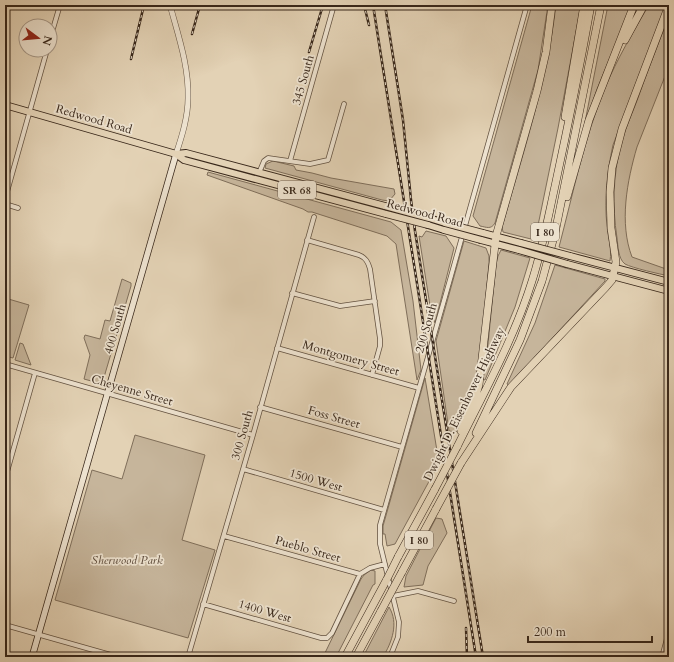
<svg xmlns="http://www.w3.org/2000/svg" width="674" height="662" font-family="Cardo,serif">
  <rect width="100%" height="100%" fill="#e3d2b5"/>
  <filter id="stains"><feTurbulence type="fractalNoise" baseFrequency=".005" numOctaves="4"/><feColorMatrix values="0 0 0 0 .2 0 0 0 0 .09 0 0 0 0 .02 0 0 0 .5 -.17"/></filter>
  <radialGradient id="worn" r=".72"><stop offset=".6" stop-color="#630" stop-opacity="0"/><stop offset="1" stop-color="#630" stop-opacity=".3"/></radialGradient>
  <!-- green -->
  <path fill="#c6b59b" stroke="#7f6e5a" d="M 532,5 L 548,5 L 538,70 L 495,223 C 491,230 486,227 480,226 L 473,216 Z
    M 556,5 L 581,5 L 558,128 L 535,240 L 503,232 L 502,227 C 523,153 547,82 556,5 Z
    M 608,5 L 632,5 L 597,89 L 584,127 Z
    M 649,5 L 666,5 L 613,145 C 607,172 604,199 607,226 C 608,238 612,249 610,261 L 559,247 C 573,194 584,139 605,88 C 617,59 633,32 649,5 Z
    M 669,16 L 669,66 L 637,147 C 627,181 619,223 632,257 L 669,270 L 669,276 C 660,274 632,268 625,264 C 618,259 618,245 617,238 C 612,205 613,173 622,141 C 626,126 633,112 638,98 C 646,75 655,52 664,29 L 666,27 Z
    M 273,161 L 294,166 L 296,170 L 312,173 L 331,178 L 394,189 L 395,194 L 389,201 L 382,200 L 265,168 L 266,164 Z
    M 208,172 L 391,222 L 401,230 L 413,301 L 421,370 L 417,380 L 396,244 L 387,236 L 312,212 L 308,212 L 303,209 L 207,175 Z
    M 426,231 L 446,236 L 454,248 L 435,323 L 431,312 L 419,236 L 422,237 Z
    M 464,241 L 486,248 L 489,256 L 489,263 L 480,360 L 478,377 L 469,405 L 456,432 L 449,431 L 436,341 Z
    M 501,250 L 530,258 L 515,307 L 485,380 L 482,379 L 488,344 L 496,264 L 498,256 Z
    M 555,265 L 605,279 L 605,281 L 509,385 L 507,384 L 535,323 Z
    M 122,279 L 131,283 L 131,286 L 102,384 L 84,379 L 90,355 L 84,338 L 85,335 L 100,339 L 105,320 L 110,321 Z
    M 5,298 L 29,305 L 13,358 L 5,356 Z
    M 20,343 L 23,344 L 31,365 L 15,360 Z
    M 425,378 L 439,463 L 395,544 L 387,546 L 385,534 L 383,534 L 383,526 Z
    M 135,435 L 205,455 L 182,540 L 215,550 L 188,638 L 55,600 L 92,470 L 122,479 Z
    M 436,518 L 442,519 L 447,533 L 428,566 L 423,585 L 404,587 L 406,576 Z
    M 371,570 L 375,571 L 375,584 L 373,585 L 336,657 L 323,657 L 361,579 L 364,575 Z
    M 389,607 C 399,623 392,642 383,657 L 363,657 Z"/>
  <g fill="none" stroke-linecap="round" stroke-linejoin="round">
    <defs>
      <path id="minor" d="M 50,39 L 60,5
        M 290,161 L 334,5
        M 259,173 L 264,161 L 268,158 L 310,164 L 328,160 L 344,104
        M 5,199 L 47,50
        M 5,204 L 18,208
        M 307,240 L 359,255 C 366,258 368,262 370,269 L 380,339 L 380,346 L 372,375
        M 292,293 L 340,306 L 375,301
        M 277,348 L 419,388
        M 5,364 L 253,435
        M 260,407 L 402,447
        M 243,469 L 384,510
        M 5,479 L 35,373
        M 224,536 L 360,574
        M 393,596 L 418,591 L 454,601
        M 203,604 L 321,638 L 327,638 L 332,633 L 360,574 L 370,568 L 385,564
        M 5,625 L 118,657
        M 188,657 L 253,435 L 314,217
        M 390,657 L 398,637 L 399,622 L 380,544 L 380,525 L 451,276 L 527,5
        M 662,657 L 669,631"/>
      <path id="tertiary" d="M 170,5 C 178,35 189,66 188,98 C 188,117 182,136 176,154"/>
      <path id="secondary" d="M 32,657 L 176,154"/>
      <path id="primary" d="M 5,105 L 176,154 L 184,160 L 386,214
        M 176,154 L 186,153 L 385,206
        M 429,218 L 445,223
        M 428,225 L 444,230
        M 483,233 L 521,243
        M 481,240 L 519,250
        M 570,256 L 669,282
        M 567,264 L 669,291"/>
      <path id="motorway" d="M 625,40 L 644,5
        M 565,117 L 584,5
        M 567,197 L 589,120 L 634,5
        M 461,431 L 474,401 L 479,385 L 496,236 L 537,91 L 546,52 L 552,5
        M 476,433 L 520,340 L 542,281 L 555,233 L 601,5
        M 457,447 C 484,392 514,339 532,281 C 542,250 548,218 555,186 C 568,126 580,66 591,5
        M 461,463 L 511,387 L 606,287 L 612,280 L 616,262 L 611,228 L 610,192 L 612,168 L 622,129 L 669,5
        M 398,557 L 435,489
        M 402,572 L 436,509
        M 345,657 L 387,579
        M 356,657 L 381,611"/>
    </defs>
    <!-- minor casing -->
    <use href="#minor" stroke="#635241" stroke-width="5.5"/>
    <!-- tertiary casing -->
    <use href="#tertiary" stroke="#635241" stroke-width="6"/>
    <!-- secondary casing -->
    <use href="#secondary" stroke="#38271a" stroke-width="7"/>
    <!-- primary casing -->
    <use href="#primary" stroke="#38271a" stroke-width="8"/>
    <!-- motorway casing -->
    <use href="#motorway" stroke="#38271a" stroke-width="8"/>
    <!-- minor -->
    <use href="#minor" stroke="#ede2cf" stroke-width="4"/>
    <!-- tertiary -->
    <use href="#tertiary" stroke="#ede2cf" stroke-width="5"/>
    <!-- secondary -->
    <use href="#secondary" stroke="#ede2cf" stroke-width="5.5"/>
    <!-- primary -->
    <use href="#primary" stroke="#e3d2b5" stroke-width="6"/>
    <!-- motorway -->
    <use href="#motorway" stroke="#e3d2b5" stroke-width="7"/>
    <defs>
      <path id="rail" d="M 364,5 L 369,25
        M 373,5 L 476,657
        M 385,5 L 403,120 L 411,200 L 415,231 L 483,657
        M 192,34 L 200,5
        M 309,52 L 323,5
        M 131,59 L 144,5
        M 466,628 L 467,657"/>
    </defs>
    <!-- rail casing -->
    <use href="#rail" stroke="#38271a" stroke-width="2.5"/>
    <!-- rail -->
    <use href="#rail" stroke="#ede2cf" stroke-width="1" stroke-dasharray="3" stroke-linecap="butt"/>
    <defs>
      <path id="primary-bridge" d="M 385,206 L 429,218
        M 386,214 L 428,225
        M 445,223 L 483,233
        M 444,230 L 481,240
        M 521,243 L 570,256
        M 519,250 L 567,264"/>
      <path id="motorway-bridge" d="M 435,489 L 457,447
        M 436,509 L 461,463
        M 387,579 L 398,557
        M 381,611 L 402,572"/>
    </defs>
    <!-- primary-bridge casing -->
    <use href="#primary-bridge" stroke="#38271a" stroke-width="8" stroke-linecap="butt"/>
    <!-- motorway-bridge casing -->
    <use href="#motorway-bridge" stroke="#38271a" stroke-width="8" stroke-linecap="butt"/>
    <!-- primary-bridge -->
    <use href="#primary-bridge" stroke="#e3d2b5" stroke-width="6"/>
    <!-- motorway-bridge -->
    <use href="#motorway-bridge" stroke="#e3d2b5" stroke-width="7"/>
  </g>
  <g text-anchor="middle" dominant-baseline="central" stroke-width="3.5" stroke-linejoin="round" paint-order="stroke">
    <!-- shield labels -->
    <g fill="#ede2cf" stroke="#6e5f50" stroke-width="1">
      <rect x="278" y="181" width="38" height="18" rx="3"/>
      <rect x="531" y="223" width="28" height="18" rx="3"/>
      <rect x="405" y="531" width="28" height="18" rx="3"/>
    </g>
    <g font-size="11" font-weight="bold" fill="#38271a">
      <text x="297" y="190">SR 68</text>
      <text x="545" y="232">I 80</text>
      <text x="419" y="540">I 80</text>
    </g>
    <!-- street labels -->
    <g font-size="12" fill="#38271a" stroke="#ede2cf">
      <text transform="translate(303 80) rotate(-74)">345 South</text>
      <text transform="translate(94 119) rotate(16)">Redwood Road</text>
      <text transform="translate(425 213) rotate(15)">Redwood Road</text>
      <text transform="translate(426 328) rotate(-74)">200 South</text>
      <text transform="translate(115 329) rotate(-74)">400 South</text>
      <text transform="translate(351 358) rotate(16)">Montgomery Street</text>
      <text transform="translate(132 390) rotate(16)">Cheyenne Street</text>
      <text transform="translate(464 404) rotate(-64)">Dwight D. Eisenhower Highway</text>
      <text transform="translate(334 417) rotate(16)">Foss Street</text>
      <text transform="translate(242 435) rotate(-74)">300 South</text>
      <text transform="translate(316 480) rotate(16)">1500 West</text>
      <text transform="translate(308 549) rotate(16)">Pueblo Street</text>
      <text transform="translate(265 611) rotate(16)">1400 West</text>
    </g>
    <!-- park labels -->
    <g font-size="12" font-style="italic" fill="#5c4a3a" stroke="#ede2cf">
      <text x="127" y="560">Sherwood Park</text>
    </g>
  </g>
  <!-- margin -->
  <rect width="674" height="662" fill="none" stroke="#e3d2b5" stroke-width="20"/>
  <rect x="6" y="6" width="662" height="650" fill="none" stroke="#38271a" stroke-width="2"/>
  <rect x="10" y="10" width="654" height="642" fill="none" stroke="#38271a"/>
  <!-- north arrow -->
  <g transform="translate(38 38) rotate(106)"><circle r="19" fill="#ede2cf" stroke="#a59787"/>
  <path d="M0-3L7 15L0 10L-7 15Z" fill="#8f2418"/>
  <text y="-6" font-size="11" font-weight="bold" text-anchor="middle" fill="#38271a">N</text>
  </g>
  <!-- scale -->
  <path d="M528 636v6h124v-6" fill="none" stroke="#38271a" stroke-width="2"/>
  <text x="534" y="636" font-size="12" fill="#38271a" stroke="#ede2cf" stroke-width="3" paint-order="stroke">200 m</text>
  <rect width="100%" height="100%" filter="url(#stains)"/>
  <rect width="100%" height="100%" fill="url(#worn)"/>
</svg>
